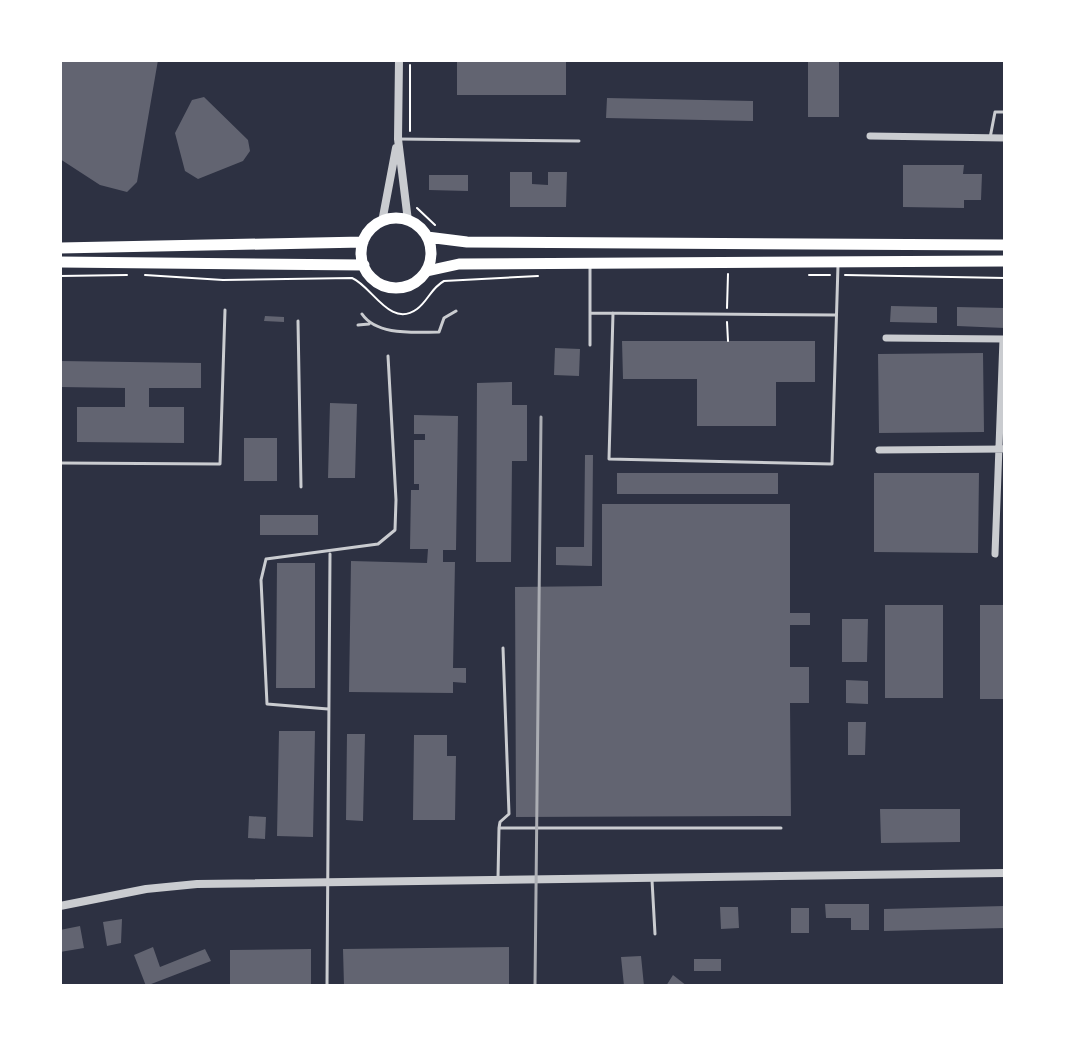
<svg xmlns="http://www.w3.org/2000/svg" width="1065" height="1046" font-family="Manrope,sans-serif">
  <rect width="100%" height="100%" fill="#2d3142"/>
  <!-- building -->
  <path fill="#626471" d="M 60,60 L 158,60 L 137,182 L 127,192 L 100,185 L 60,159 Z
    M 457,60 L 566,60 L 566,95 L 457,95 Z
    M 808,60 L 839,60 L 839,117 L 808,117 Z
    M 204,97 L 248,140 L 250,151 L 243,161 L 198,179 L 185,171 L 175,133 L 192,100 Z
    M 607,98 L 753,101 L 753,121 L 606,118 Z
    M 903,165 L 964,165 L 963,174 L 982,174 L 981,200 L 964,200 L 964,208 L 903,207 Z
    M 510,172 L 532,172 L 532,184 L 548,185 L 548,172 L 567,172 L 566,207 L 510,207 Z
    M 429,175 L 468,175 L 468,191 L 429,190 Z
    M 891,306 L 937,307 L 937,323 L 890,322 Z
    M 957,307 L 1005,308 L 1005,328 L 957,326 Z
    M 265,316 L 284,317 L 284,322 L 264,321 Z
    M 622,341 L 815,341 L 815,382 L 776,382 L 776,426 L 697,426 L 697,379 L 623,379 Z
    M 555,348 L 580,349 L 579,376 L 554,375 Z
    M 983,353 L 984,432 L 879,433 L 878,354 Z
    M 60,361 L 201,363 L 201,388 L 149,388 L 149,407 L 184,407 L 184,443 L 77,442 L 77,407 L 125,407 L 125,388 L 60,387 Z
    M 512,382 L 512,405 L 527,405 L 527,461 L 512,461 L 511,562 L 476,562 L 477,383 Z
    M 330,403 L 357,404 L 355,478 L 328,478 Z
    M 414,415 L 458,416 L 456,550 L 443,550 L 443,562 L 455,562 L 453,668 L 466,668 L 466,683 L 453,682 L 453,693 L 349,692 L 351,561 L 427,563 L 428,549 L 410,549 L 411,490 L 419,490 L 419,484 L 414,484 L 414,440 L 425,440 L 425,434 L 414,434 Z
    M 244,438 L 277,438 L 277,481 L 244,481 Z
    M 585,455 L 593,455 L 592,566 L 556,565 L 556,547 L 584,547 Z
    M 617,473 L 778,473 L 778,494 L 617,494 Z
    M 874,473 L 979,473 L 978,553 L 874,552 Z
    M 602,504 L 790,504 L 790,613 L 810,613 L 810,625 L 790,625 L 790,667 L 809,667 L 809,703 L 790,703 L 791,816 L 516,817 L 515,587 L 602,586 Z
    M 260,515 L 318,515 L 318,535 L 260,535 Z
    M 277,563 L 315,563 L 315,688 L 276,688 Z
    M 885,605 L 943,605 L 943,698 L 885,698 Z
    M 980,605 L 1005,605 L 1005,699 L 980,699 Z
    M 842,619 L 868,619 L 867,662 L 842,662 Z
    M 846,680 L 868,681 L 868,704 L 846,703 Z
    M 848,722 L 866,722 L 865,755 L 848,755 Z
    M 279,731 L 315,731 L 313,837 L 277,836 Z
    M 347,734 L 365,734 L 363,821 L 346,820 Z
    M 414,735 L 447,735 L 447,756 L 456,756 L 455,820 L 413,820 Z
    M 880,809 L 960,809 L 960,842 L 881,843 Z
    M 249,816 L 266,817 L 265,839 L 248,838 Z
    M 825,904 L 869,904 L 869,930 L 851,930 L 851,918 L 826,918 Z
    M 1005,906 L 1005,928 L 884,931 L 884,909 Z
    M 720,907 L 738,907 L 739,928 L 721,929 Z
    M 791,908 L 809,908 L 809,933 L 791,933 Z
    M 122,919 L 121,943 L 107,946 L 103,922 Z
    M 80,926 L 84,948 L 60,952 L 60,930 Z
    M 153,947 L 160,967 L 205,949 L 211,961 L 146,986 L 134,955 Z
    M 509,947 L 509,986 L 344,986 L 343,949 Z
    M 311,949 L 311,986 L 230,986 L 230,950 Z
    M 641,956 L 644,986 L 624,986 L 621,957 Z
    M 694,959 L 721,959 L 721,971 L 694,971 Z
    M 673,975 L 687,986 L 666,986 Z"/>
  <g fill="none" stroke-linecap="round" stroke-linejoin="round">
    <!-- path -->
    <path stroke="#fff" stroke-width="2" d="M 410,131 L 410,65
      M 417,208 L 435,225
      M 145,275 L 223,280 L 352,278 C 372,286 390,329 417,309 C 428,301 431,288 444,281 L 538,276
      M 809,275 L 830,275
      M 845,275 L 1005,278
      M 60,276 L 127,275
      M 727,308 L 728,274
      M 727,322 L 728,341"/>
    <!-- service -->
    <path stroke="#caccd0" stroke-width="3" d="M 990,138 L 995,112 L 1005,112
      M 398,139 L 579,141
      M 590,267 L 590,345
      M 590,313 L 836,315
      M 613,313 L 609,459 L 832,464 L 838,265
      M 362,314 C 377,336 414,332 439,332 L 444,318 L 456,311
      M 298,321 L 301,487
      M 358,325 L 369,324
      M 60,463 L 220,464 L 225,310
      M 328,709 L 267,704 L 261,580 L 266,559 L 378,544 L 395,530 L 396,500 L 388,356
      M 499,828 L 500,822 L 509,814 L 503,648
      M 498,878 L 499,828 L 781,828
      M 652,880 L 655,934
      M 327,986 L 330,554"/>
    <!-- minor -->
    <path stroke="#caccd0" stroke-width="7" d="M 870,136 L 1005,138
      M 886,338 L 1004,339
      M 879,450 L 1005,449
      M 995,554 L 1003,339"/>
    <!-- tertiary -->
    <path stroke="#caccd0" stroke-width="8" d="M 399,60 L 398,139 L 408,221
      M 382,222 L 396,148
      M 60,906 L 146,889 L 197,884 L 1005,873"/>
    <!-- primary -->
    <path stroke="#fff" stroke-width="11" d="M361 253a35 35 0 1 1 70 0a35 35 0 1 1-70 0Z
      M 427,237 L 467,242 L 1005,245
      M 60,248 L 363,242
      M 60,262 L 364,265
      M 427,271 L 459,264 L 1005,261"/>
    <!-- rail -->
    <path stroke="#abadb3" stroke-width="3" d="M 535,986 L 541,417"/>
  </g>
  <!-- border -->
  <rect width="1065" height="1046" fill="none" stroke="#ffffff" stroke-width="124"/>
</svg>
